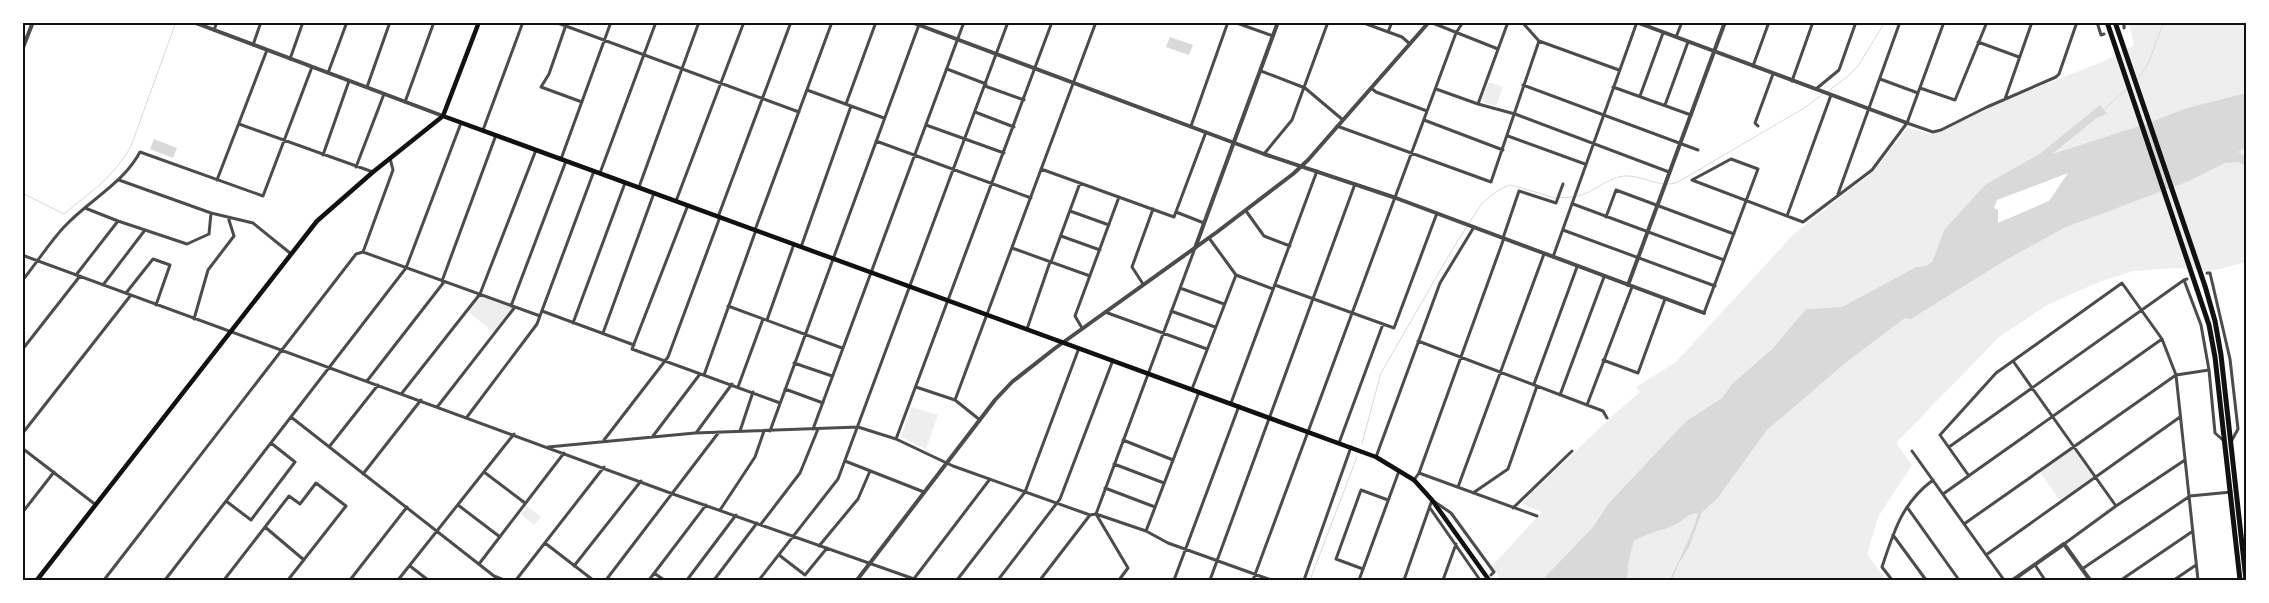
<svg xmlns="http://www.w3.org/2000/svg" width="2269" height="603" font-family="'Source Serif 4',serif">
  <rect width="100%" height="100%" fill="#fff"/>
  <!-- green -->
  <path fill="#eee" d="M 2129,23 L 2246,23 L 2246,93 L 2188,108 L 2145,124 L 2051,154 L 1944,229 L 1932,262 L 1926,266 L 1916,267 L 1842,307 L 1806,309 L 1772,349 L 1732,384 L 1722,398 L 1685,422 L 1608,504 L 1593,527 L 1542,580 L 1501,580 L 1492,566 L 1542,512 L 1521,504 L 1610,418 L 1640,392 L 1636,387 L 1676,362 L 1794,234 L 1873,172 L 1907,128 L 1934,135 L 2006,100 L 2107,60 L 2134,45 Z
    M 1489,82 L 1503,87 L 1496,106 L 1484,103 L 1482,99 Z
    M 2246,130 L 2246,262 L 2211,271 L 2176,268 L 2133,271 L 2099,282 L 2047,305 L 1999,337 L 1896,443 L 1912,465 L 1878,517 L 1867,554 L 1886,580 L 1627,580 L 1629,559 L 1634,541 L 1642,536 L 1678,524 L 1687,515 L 1699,513 L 1717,499 L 1767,430 L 1848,361 L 1905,318 L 1911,319 L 2006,260 L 2064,228 L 2167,188 Z
    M 480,294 L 515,307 L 495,333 L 467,311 Z
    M 912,407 L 938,415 L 926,449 L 901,437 Z
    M 2074,446 L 2095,477 L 2061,502 L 2039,471 Z
    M 527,506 L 541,517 L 534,525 L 521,514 Z"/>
  <!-- water -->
  <path fill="#d9d9d9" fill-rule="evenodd" d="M 1170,37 L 1193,45 L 1189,55 L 1166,47 Z
    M 2246,93 L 2246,147 L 2238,152 L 2246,157 L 2246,167 L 2239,162 L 2225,163 L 2189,181 L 2064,228 L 2006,260 L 1911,319 L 1905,318 L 1848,361 L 1767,430 L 1717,499 L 1702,512 L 1689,547 L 1679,563 L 1672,580 L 1670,580 C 1679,558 1692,537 1698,513 C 1683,515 1686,520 1675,525 C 1661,531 1647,533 1634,541 L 1629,559 L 1627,580 L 1542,580 L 1593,527 L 1608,504 L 1685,422 L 1722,398 L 1732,384 L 1772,349 L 1806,309 L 1842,307 L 1916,267 L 1926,266 L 1932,262 L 1944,230 L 1985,185 L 2041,153 L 2100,105 L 2107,114 L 2098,117 L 2052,154 L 2145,124 L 2187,108 ZM 2068,173 L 2049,201 L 1998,223 L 1998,210 L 1994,208 L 1997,200 Z
    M 154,139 L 177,148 L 173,158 L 150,149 Z"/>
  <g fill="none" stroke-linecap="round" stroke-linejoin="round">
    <!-- stream -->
    <path stroke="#d9d9d9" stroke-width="1" d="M 2137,80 C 2151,66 2155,41 2164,22
      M 1827,92 L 1847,77 L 1858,66 L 1885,22
      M 2103,110 L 2128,88
      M 22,193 L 64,214 C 90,192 114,177 131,146 L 176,22
      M 1577,196 C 1594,193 1606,178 1624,176 C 1643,175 1660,189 1678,182 L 1804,108 L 1823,94
      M 1362,443 L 1381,373 L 1452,250 L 1482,203 L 1497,191 L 1509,185 L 1515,186 L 1555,198 L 1573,197
      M 1310,580 L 1357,457"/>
    <!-- minor -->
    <path stroke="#4c4c4c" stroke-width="3" d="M 555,22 L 799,112
      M 567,22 L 549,74 L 541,87 L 582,102
      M 1234,22 L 1273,36
      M 1361,22 L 1402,37 L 1410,44
      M 1430,22 L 1498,49
      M 1522,22 L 1539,41 L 1619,70
      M 2097,22 L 2101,35 L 2104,34
      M 2124,22 L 2124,28
      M 214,30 L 217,22
      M 1388,32 L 1392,22
      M 1676,37 L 1682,22
      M 1978,42 L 2019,57
      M 253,45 L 261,22
      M 290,59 L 303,22
      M 1753,66 L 1769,22
      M 947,69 L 986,84
      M 1261,71 L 1305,88 L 1343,120
      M 328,73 L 347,22
      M 1880,79 L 1918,93
      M 1792,81 L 1813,22
      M 1523,85 L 1698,150
      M 985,86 L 1024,100
      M 367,87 L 390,22
      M 1613,87 L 1691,115
      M 1371,88 L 1376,92 L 1427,111
      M 1920,88 L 1955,100 L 1987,22
      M 1436,89 L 1478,104 L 1515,114 L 1669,172
      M 1816,89 L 1839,70 L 1856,22
      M 807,90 L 884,118
      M 1640,96 L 1663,33
      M 2005,99 L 2032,22
      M 405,102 L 434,22
      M 846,104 L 876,22
      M 1478,104 L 1508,22
      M 1665,105 L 1688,42
      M 975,112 L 1014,127
      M 1424,120 L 1503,150
      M 1907,123 L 1933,132 L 1941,130 L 1987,107 L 2056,77 L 2059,74 L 2077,22
      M 239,124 L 373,172
      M 926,125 L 1004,153
      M 1191,126 L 1228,22
      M 1337,126 L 1491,182 L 1539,41
      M 1758,126 L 1755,123 L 1773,74
      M 483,130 L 523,22
      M 1508,136 L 1585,164
      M 876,141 L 1031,198
      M 1264,154 L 1292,120 L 1328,22
      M 323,155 L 349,81
      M 561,159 L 611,22
      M 356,167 L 384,94
      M 1041,169 L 1174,217 L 1206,132
      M 600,173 L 656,22
      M 119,180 L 211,213 L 253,223 L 290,253
      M 217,180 L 267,50
      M 1692,180 L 1803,222 L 1872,170 L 1907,123 L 1944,22
      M 1692,180 L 1731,159 L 1758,169 L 1704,313
      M 639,187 L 699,22
      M 1838,194 L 1900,22
      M 676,201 L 744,22
      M 1573,204 L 1724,260
      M 688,205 L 632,349 L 780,403
      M 85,208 L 118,221 L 187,244 L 209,234 L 211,213
      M 1070,211 L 1109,225
      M 1246,211 L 1264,236 L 1290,246
      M 1176,212 L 1204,223
      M 1787,216 L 1831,95
      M 718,217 L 791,22
      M 1606,217 L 1616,190 L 1734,234
      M 755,230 L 832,22
      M 1563,230 L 1715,286
      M 1061,236 L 1100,250
      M 1209,238 L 1236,275 L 1273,289
      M 1503,238 L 1519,191 L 1556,203 L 1563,184
      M 801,247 L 851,106
      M 1012,248 L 1090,276
      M 363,252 L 393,170 L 390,158
      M 22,255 L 673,494 L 917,580
      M 1553,257 L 1637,22
      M 1051,262 L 1080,183
      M 2207,273 L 2210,273 L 2230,359 L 2238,429 L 2232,440
      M 76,275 L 118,221
      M 2187,279 L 2184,280 L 2201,325 L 2209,370 L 2215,433 L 2224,441
      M 22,281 C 36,264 49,243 64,227 C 89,200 123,184 140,152 L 263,196 L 312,67
      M 442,281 L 496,135
      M 1143,284 L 1132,267 L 1153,209
      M 103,285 L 145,230
      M 1275,285 L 1394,328 L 1437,213
      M 1180,288 L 1224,304
      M 126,293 L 153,259 L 170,265 L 156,305
      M 511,306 L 566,161
      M 728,306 L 842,348
      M 542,311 L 634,345
      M 1171,311 L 1215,327
      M 1105,312 L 1207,349
      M 194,319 L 208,270 L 234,236 L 228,217
      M 767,320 L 794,244
      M 573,323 L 625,183
      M 1082,328 L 1075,316 L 1119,197
      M 1027,329 L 1050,262
      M 603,333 L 654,193
      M 1418,341 L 1603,411 L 1607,418
      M 22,350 L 80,276
      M 1603,360 L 1638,373 L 1665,299
      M 2013,361 L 2116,506
      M 794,363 L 832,376
      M 704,375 L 756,230
      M 367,381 L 444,282
      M 1534,384 L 1577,267
      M 738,387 L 763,319
      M 916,387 L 955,400 L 980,420
      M 785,389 L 823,403
      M 1192,389 L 1236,275
      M 402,393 L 480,294 L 536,150
      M 1560,395 L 1604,277
      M 955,400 L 1096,22
      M 1231,403 L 1317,171
      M 1587,405 L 1632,287
      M 438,406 L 515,307
      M 291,417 L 494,576 L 504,580
      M 467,417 L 537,324 L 594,171
      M 813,429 L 964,22
      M 740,431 L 753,392
      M 770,431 L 920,22
      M 696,433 L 732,384
      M 22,434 L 131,295
      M 653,436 L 700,374
      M 896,439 L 1052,22
      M 604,440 L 668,357 L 720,217
      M 1123,440 L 1173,460
      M 1339,443 L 1383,324
      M 329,447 L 378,385
      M 548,447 L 695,433 L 858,427 L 896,439 L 953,466 L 1090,515 L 1096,514 L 1146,531 L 1168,543 L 1271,580
      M 1949,447 L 2184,280
      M 22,448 L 96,505
      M 1912,451 L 2004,580
      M 1376,457 L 1440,283 L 1474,227
      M 845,461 L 924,492
      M 1114,464 L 1164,483
      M 484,472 L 525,503
      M 1419,473 L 1537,516
      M 363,474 L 421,400
      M 1969,476 L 1940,435 L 1996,373 L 2122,283 L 2162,339 L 2176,375 L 2198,580
      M 1414,480 L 1419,473 L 1504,238
      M 1458,487 L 1544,254
      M 1105,488 L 1155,507
      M 1473,493 L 1508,469 L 1537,386
      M 1943,494 L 2162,339
      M 226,501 L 251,520 L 295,462 L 271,443
      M 458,505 L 500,537
      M 1907,507 L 1959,580
      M 1430,508 L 1480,580
      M 1513,508 L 1572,451
      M 720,510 L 755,457 L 764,431
      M 22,513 L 54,472
      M 761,524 L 800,473 L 818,429
      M 1964,524 L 2176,375 L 2209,370
      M 265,527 L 304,560
      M 1146,531 L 1199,392
      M 1893,535 L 1926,580
      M 545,543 L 593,580
      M 2064,544 L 2116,506 L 2185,460
      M 819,546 L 858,499 L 870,471
      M 779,555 L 805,575 L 827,548
      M 1986,555 L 2180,417
      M 479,564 L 564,453
      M 2035,565 L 2045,580
      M 410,566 L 428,580
      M 574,566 L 641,481
      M 1363,569 L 1336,559 L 1361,490 L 1388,500
      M 2082,569 L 2190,496 L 2231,492
      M 654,573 L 664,580
      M 104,580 L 356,254 L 363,252 L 540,316
      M 165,580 L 406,268 L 461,123
      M 224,580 L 289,496 L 300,504 L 316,483 L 346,506 L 288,580
      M 350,580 L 407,507
      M 398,580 L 514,434
      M 516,580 L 604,467
      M 606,580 L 719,432
      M 649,580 L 706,505
      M 687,580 L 736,515
      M 714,580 L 757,523
      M 759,580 L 838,479 L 1008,22
      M 913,580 L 990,479
      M 957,580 L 1025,492 L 1079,348
      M 998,580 L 1060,499 L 1113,360
      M 1040,580 L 1090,515
      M 1119,580 L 1128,568 L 1096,514 L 1195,248
      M 1174,580 L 1239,406
      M 1210,580 L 1355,184
      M 1253,580 L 1456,33 L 1463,22
      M 1304,580 L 1351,447
      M 1359,580 L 1399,471
      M 1404,580 L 1432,500 L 1451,513 L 1494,572 L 1491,575
      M 1443,580 L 1456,544
      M 1892,580 L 1882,567 C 1894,531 1902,503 1933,480
      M 2121,580 L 2193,531
      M 2174,580 L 2196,565"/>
    <!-- tertiary -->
    <path stroke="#4c4c4c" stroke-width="4" d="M 193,22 L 443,116
      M 911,22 L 1264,154 L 1396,198 L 1704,313
      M 1636,22 L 1907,123
      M 22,50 L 33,22
      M 1195,248 L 1278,22
      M 1628,285 L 1725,22
      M 857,580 L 995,400 L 1012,382 L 1054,349 L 1217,232 L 1293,174 L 1308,160 L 1429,22
      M 2013,580 L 2064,544 L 2090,580"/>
    <!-- secondary -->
    <path stroke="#111" stroke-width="4.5" d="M 443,116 L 1376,457 L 1414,480 L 1432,500 L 1489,580
      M 37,580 L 317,221 L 373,172 L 443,116 L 479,22"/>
    <!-- primary -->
    <path stroke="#111" stroke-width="5" d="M 2107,22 L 2209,325 L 2215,357 L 2240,580
      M 2115,22 L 2205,286 L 2215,321 L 2221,355 L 2246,580"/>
  </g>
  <!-- border -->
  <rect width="2269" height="603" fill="none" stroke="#ffffff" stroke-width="48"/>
  <rect x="24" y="24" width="2221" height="555" fill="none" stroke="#111" stroke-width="2"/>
</svg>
